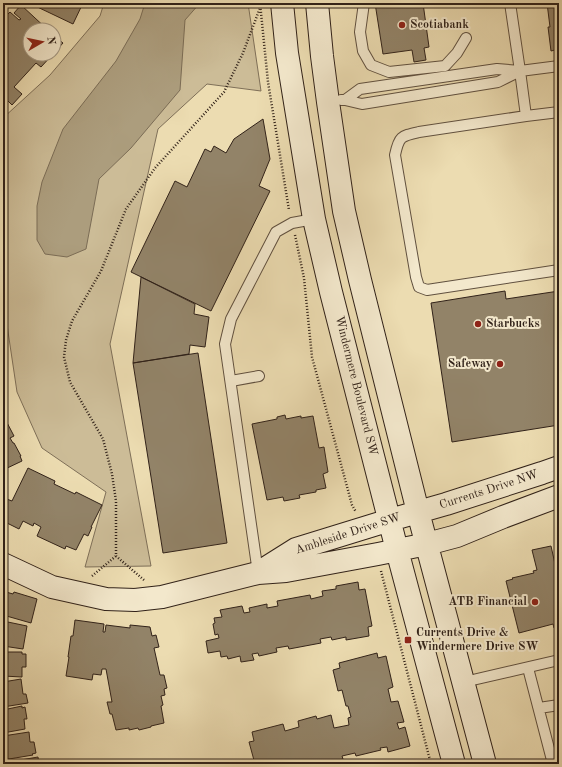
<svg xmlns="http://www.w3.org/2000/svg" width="562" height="767" font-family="'Old Standard TT',serif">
  <rect width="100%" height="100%" fill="#ecdcb1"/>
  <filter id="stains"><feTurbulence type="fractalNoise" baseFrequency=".005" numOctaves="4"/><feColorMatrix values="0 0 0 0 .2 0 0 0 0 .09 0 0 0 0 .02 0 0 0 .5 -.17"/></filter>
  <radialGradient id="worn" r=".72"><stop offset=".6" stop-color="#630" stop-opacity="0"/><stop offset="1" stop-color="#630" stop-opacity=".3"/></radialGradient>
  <!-- green -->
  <path fill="#ccbc97" stroke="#7e6f58" d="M 104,3 L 248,3 L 261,91 L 207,84 L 158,129 L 110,344 L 151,566 L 85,567 L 106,492 L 42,448 L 17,392 L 3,298 L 3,118 L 50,75 L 100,16 Z"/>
  <!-- water -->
  <path fill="#ac9d7d" stroke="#7b6c55" d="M 145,3 L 200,3 L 185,20 L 180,90 L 131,148 L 99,179 L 86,249 L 67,257 L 45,254 L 37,240 L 37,206 L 42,182 L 63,129 L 116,61 L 140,19 Z"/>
  <!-- building -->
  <path fill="#928368" stroke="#312219" d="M 29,3 L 83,3 L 73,24 Z
    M 375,3 L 423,3 L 429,47 L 424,48 L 426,60 L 414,62 L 412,50 L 383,54 Z
    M 547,3 L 559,3 L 559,49 L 551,51 L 548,27 L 550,27 Z
    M 21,5 L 48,30 L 30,30 L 30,54 L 53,54 L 41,67 L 36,63 L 14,87 L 22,94 L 12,105 L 6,99 L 3,103 L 3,19 L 10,12 L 19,20 L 21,19 L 14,13 Z
    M 54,36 L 63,43 L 54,53 Z
    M 263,119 L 270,159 L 259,186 L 270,191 L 211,311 L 131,272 L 175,181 L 187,187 L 205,149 L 211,152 L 214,146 L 226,153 L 234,139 Z
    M 141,277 L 195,304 L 194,314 L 209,317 L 205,347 L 190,345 L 189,354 L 133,363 Z
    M 505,291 L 506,299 L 559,291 L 559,425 L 452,442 L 431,303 Z
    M 198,353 L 227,543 L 163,553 L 133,363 Z
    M 3,415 L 14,436 L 10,438 L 13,443 L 14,443 L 21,456 L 20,456 L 22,461 L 3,470 Z
    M 285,415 L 286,419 L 301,416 L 301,418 L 313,416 L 319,448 L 324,447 L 328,472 L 323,474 L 326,488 L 316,490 L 316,492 L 299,495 L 300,498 L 284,501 L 283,497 L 267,500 L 252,424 L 277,419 L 277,417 Z
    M 28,468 L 55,481 L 54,484 L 75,494 L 76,492 L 102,505 L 91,527 L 92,527 L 88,536 L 84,534 L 76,550 L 66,546 L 65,549 L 37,536 L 41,527 L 34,523 L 33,526 L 23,521 L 19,529 L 3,521 L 3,500 L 4,498 L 12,501 Z
    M 551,546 L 555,564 L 557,564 L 559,571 L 559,627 L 554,628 L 553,624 L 519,633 L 506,581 L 513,579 L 512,578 L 534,573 L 533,571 L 537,570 L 532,550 Z
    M 358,582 L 359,590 L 365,589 L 372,626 L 368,627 L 369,636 L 346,640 L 346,637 L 332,640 L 331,637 L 320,639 L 321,643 L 289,649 L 288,646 L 276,648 L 277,652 L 259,656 L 258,653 L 252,654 L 254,660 L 241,662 L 240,656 L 228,659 L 227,656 L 221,657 L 220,651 L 208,653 L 206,641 L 219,638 L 218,634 L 215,635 L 213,624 L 215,623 L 214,618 L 222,617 L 220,610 L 242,606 L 244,613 L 250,612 L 249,608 L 267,604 L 267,608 L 278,606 L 277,601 L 310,595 L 311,599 L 323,596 L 322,591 L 336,589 L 336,586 Z
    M 6,592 L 13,594 L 14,592 L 37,599 L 31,623 L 3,615 L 3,594 L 5,595 Z
    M 75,620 L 104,624 L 103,632 L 105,632 L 106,625 L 130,628 L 130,625 L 150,627 L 152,636 L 156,635 L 159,647 L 154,648 L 160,675 L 164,675 L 167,688 L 164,689 L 165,695 L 161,696 L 163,705 L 161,706 L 164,723 L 151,726 L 151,727 L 139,730 L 138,728 L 129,730 L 129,728 L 116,730 L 112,714 L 110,714 L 107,702 L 112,702 L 106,669 L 102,669 L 101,675 L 93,674 L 92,680 L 66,676 L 69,657 L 68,657 L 71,636 L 73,636 Z
    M 3,621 L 27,626 L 23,649 L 3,646 Z
    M 3,652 L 22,652 L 22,654 L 26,654 L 26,667 L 22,667 L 22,677 L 3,676 Z
    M 377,653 L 378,658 L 386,656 L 393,687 L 388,689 L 391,702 L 398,701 L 404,722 L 397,723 L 399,729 L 405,727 L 410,746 L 388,752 L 387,747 L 380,748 L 381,750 L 356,756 L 355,753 L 342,756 L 343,759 L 324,764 L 255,764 L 249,742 L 254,741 L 252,732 L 283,724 L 285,731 L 299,727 L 298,721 L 316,716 L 317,719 L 331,715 L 334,728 L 349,725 L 348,718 L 351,717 L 348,706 L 346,706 L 342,690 L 338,691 L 333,670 L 340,668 L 339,663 Z
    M 21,679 L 23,694 L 26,694 L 28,703 L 3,707 L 3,682 Z
    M 22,706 L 22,708 L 25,707 L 27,719 L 24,719 L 25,729 L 3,733 L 3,710 Z
    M 29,732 L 30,742 L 34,742 L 36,753 L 32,754 L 33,755 L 3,760 L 3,736 Z
    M 38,757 L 39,764 L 3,764 L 3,763 Z"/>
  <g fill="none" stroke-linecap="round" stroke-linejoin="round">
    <defs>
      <path id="lane" d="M 364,3 L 360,32 L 363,51 L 371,65 L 389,72 L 445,66 L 457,53 L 466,38
        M 510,3 L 520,71 L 526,116
        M 341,100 L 345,100 L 362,104 L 498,82 L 520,71
        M 345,100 L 360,89 L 497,69 L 520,71 L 559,66
        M 559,112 L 526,116 L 419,132 C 401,136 399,136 395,155 L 416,277 L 419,287 L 427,290 L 559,270
        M 231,381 L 259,376
        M 258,573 L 225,344 L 231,319 L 276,232 L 292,223 L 314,219
        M 528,668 L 553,764
        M 464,682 L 559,660
        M 539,708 L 559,705"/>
      <path id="secondary" d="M 282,3 L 287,53 L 314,219 L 331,292 L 397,550 L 454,764
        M 317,3 L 322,56 L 328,102 L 344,211 L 360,280 L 418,512 L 485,764
        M 3,564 L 52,587 L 106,599 L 135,600 L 162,597 L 258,573 L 286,571 L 378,554 L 427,544 L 457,536 L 503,517 L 559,496
        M 261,571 L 296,549 L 390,520 L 446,504 L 542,473 L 559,467"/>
    </defs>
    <!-- lane casing -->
    <use href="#lane" stroke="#60503f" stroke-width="12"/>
    <!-- secondary casing -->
    <use href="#secondary" stroke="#312219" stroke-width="24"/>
    <!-- path -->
    <path stroke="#312219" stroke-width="2.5" stroke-dasharray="1 2" stroke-linecap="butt" d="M 260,3 L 268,82 L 289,210
      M 295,235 L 304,278 L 312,357 L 352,505 L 356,512
      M 381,571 L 431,764
      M 92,576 L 116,556
      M 144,580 L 116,556 L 116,501 L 112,474 L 103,439 L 70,382 L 64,357 L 66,340 L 72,321 L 101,271 L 126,209 L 155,168 L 224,92 L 243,53 L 260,8"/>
    <!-- lane -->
    <use href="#lane" stroke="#f3e8cc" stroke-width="10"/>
    <!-- secondary -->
    <use href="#secondary" stroke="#f3e8cc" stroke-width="22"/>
  </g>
  <!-- markers -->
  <g fill="#8f2418" stroke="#f3e8cc" stroke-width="1.5">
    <circle cx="402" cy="25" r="4"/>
    <circle cx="478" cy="324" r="4"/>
    <circle cx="500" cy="364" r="4"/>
    <circle cx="535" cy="602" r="4"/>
    <rect x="404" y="636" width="8" height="8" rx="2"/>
  </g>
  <g text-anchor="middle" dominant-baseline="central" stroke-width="4" stroke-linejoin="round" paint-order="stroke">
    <!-- poi labels -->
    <g font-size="12" font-weight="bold" fill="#312219" stroke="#f3e8cc" text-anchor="start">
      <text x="410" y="25">Scotiabank</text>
      <text x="486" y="324">Starbucks</text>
      <text x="492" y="364" text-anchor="end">Safeway</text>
      <text x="527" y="602" text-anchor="end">ATB Financial</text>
      <text x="416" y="633">Currents Drive &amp;<tspan x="416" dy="14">Windermere Drive SW</tspan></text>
    </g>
    <!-- street labels -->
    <g font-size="12" fill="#312219" stroke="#f3e8cc">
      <text transform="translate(356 386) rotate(76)">Windermere Boulevard SW</text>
      <text transform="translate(489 490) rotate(-18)">Currents Drive NW</text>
      <text transform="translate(348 534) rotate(-18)">Ambleside Drive SW</text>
    </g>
  </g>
  <!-- margin -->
  <rect width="562" height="767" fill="none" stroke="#ecdcb1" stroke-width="16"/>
  <rect x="4" y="4" width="554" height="759" fill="none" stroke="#312219" stroke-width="2"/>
  <rect x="8" y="8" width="546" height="751" fill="none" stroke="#312219"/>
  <!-- north arrow -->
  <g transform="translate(42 42) rotate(81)"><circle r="19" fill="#f3e8cc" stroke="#a59984"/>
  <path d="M0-3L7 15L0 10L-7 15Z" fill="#8f2418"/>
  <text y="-6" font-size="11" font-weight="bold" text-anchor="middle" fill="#312219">N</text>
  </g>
  <rect width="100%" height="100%" filter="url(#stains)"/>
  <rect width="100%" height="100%" fill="url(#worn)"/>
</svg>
